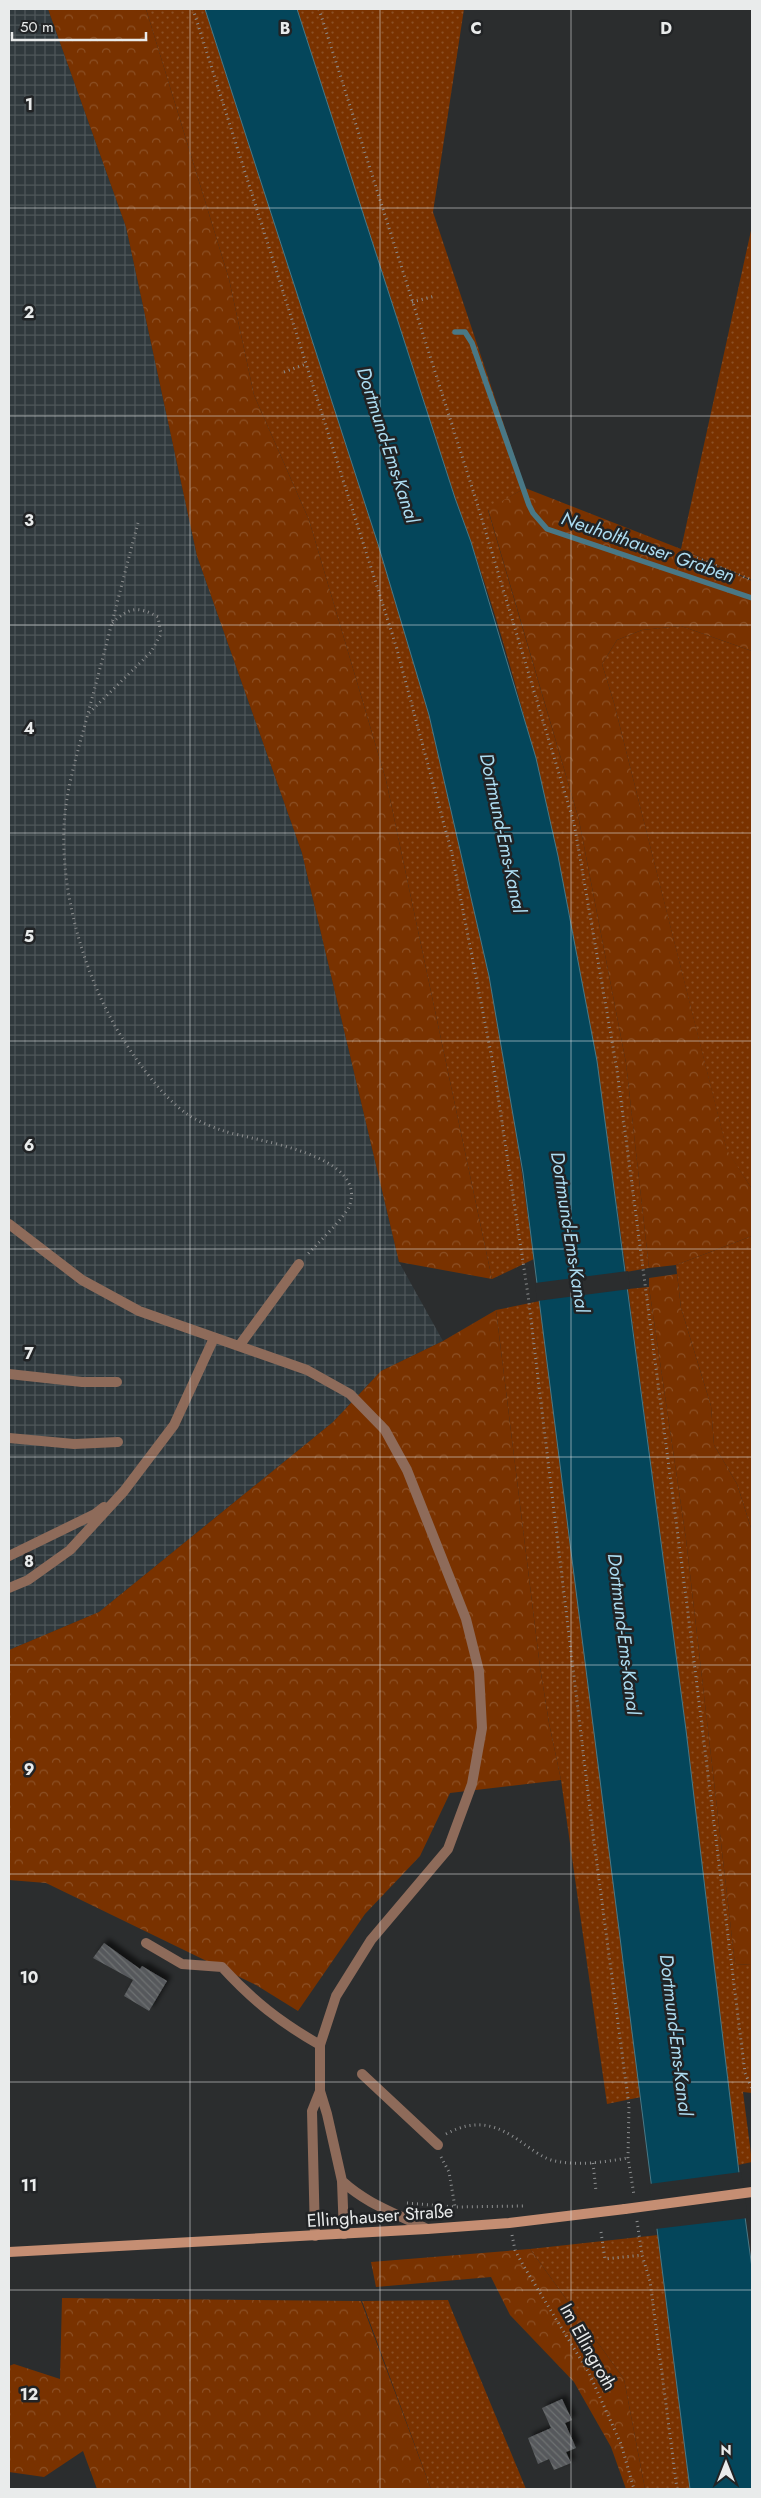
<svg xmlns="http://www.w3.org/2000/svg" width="761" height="2498" font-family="Jost,sans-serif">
  <defs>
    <pattern id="industrial-grid" width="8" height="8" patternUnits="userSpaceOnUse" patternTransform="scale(1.25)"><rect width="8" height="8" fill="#30393d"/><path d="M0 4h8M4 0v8" fill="none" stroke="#4e5659"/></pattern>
    <pattern id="grass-dots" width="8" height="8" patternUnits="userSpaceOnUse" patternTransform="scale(1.25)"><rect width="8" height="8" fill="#793200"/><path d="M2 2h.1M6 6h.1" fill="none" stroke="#8c5025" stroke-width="1.8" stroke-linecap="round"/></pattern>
    <pattern id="forest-crowns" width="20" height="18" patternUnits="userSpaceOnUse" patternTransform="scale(1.25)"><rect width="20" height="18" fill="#793200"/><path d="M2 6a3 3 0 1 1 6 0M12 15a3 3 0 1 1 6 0" fill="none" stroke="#8c5025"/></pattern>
    <pattern id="building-back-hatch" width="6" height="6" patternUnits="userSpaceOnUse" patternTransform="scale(1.25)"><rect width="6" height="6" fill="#56595b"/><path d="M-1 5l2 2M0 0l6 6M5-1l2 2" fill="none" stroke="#6e7173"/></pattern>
    <filter id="shadow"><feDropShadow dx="4.5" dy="-4.5" stdDeviation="2.5" flood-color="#0009"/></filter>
  </defs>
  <rect width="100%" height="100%" fill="#2b2d2e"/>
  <!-- industrial -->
  <path fill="url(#industrial-grid)" d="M 9,9 L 48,9 L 126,227 L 197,556 L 302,853 L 399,1262 L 443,1341 L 381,1371 L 333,1422 L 99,1612 L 9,1650 Z"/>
  <!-- grass -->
  <path fill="url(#grass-dots)" d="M 146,9 L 205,9 L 378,544 L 429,715 L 489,976 L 513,1111 L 534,1259 L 492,1279 L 386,780 L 309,520 L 254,395 L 229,279 Z
    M 297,9 L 464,9 L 433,212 L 525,488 L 488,510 L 579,820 L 626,1063 L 649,1268 L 626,1272 C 591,1010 548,747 455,498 Z
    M 752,226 L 752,580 L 681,549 Z
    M 681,626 L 752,651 L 752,1189 L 727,1151 L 614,703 L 602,664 L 617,640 L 642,630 Z
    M 752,1236 L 752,1531 L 737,1484 L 714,1445 L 711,1406 L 681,1308 L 676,1265 Z
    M 649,1287 L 686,1539 L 735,1964 L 752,1965 L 752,2093 L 743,2092 L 752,2162 L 738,2165 L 686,1730 L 628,1289 Z
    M 540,1301 L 641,2097 L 607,2104 L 561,1780 L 549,1723 L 540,1667 L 496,1310 Z
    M 658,2235 L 690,2489 L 645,2489 L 624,2379 L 530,2249 Z
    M 448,2300 L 451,2308 L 526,2489 L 431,2489 L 362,2301 Z"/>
  <!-- forest -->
  <path fill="url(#forest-crowns)" d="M 48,9 L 146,9 L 229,279 L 254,395 L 309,520 L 386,780 L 492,1279 L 399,1262 L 302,853 L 197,556 L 126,227 Z
    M 525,488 L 681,549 L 752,581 L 752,651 L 681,626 L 642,630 L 617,640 L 602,664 L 614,703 L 727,1150 L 752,1189 L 752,1236 L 676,1265 L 649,1268 L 626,1063 L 579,820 L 488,509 Z
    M 677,1274 L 681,1308 L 711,1406 L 714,1445 L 737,1484 L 752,1531 L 752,1965 L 735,1964 L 686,1539 L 649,1287 L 649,1278 Z
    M 496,1310 L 540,1667 L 549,1723 L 561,1780 L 450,1793 L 420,1856 L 365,1914 L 298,2011 L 256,1985 L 46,1883 L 9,1880 L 9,1650 L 99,1612 L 333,1422 L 381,1371 L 443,1341 Z
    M 530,2249 L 624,2379 L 645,2489 L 626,2489 L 611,2447 L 574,2382 L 510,2315 L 491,2277 L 376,2287 L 371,2262 Z
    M 62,2298 L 361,2301 L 431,2489 L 97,2489 L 83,2451 L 44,2477 L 9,2472 L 9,2366 L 14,2364 L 60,2379 Z"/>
  <!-- water -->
  <path fill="#04465b" stroke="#497886" d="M 205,9 L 297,9 L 455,498 L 471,542 L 536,758 L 558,856 L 597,1061 L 686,1730 L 739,2173 L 752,2268 L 752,2489 L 690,2489 L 523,1173 L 489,976 L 429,715 L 378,544 Z"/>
  <!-- pier -->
  <path fill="#2b2d2e" d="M 628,1271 L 630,1289 L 537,1301 L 535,1283 Z
    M 741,2172 L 748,2218 L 655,2229 L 649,2184 Z"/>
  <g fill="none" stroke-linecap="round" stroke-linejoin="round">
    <!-- stream -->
    <path stroke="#497886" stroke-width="5.5" d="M 455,332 L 465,332 L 472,343 L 529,505 L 533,513 L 547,529 L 752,598"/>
  </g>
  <!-- building -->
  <path fill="url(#building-back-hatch)" filter="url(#shadow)" d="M 104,1943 L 140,1969 L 142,1966 L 167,1981 L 149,2011 L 124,1996 L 133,1980 L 93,1958 Z
    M 562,2399 L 572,2420 L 565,2423 L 576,2448 L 566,2452 L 571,2463 L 554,2470 L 549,2459 L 538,2464 L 528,2438 L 551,2428 L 542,2408 Z"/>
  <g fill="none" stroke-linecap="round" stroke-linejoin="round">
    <!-- path -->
    <path stroke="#8c8e8f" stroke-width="3" stroke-dasharray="1 4" stroke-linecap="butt" d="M 193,9 L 396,646 L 452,854 L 494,1069 L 528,1295 L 593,1834 L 629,2106 L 628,2158 L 634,2195
      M 319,9 L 477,503 L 574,823 L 617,1070 L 687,1605 L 745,2073 L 752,2089
      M 412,302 L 435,296
      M 284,372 L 306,364
      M 138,523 C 122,583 107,643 91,702 C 82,738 69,776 65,813 C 58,882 81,966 115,1026 C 132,1055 160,1095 187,1114 C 197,1121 212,1127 224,1131 C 254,1141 370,1154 349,1207 C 344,1218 317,1244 307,1255
      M 697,558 L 752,580
      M 89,713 L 151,652 L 161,634 L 158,617 C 137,605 129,608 112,623
      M 446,2134 C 476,2118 497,2124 524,2144 C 533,2150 544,2159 555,2161 C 579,2166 604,2162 628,2158
      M 441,2157 L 449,2172 L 455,2207
      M 593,2163 L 596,2191
      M 407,2203 L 455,2207 L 523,2206
      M 637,2221 L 642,2255 L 650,2281 L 677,2489
      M 601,2232 L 605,2259 L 642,2255
      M 512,2235 L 515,2250 L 523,2265 L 589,2373 L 621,2444 L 634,2489"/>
    <!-- service -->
    <path stroke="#8e6b5a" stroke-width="10" d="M 9,1224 L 82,1280 L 139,1311 L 307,1370 L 350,1394 L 385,1430 L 407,1470 L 466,1619 L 479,1671 L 482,1728 L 472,1784 L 448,1849 L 371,1940 L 336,1996 L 320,2045 L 320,2091 L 327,2114 L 342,2181 L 344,2234
      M 239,1346 L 299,1264
      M 9,1374 L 82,1382 L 117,1382
      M 9,1438 L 74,1444 L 118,1442
      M 9,1556 L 95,1514 L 104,1507
      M 9,1588 L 28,1580 L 70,1550 L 124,1491 L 174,1425 L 214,1338
      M 146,1943 L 182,1964 L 222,1967 C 253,2001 280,2022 320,2045
      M 362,2074 L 438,2145
      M 342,2181 C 368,2205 396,2213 427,2229
      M 315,2236 L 312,2111 L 320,2091"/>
    <!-- secondary -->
    <path stroke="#c58e73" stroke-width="10" d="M 9,2252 L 427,2229 L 509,2223 L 625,2209"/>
    <!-- secondary-bridge -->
    <path stroke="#c58e73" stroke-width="10" d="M 625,2209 L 752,2192"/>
  </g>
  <!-- grid -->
  <path fill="none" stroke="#e9ebeb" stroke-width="1" stroke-opacity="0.55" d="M 190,9 L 190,2489M 380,9 L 380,2489M 571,9 L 571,2489M 9,208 L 752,208M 9,416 L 752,416M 9,625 L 752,625M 9,833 L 752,833M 9,1041 L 752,1041M 9,1249 L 752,1249M 9,1457 L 752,1457M 9,1665 L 752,1665M 9,1874 L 752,1874M 9,2082 L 752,2082M 9,2290 L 752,2290"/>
  <g text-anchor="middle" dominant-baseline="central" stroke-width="5" stroke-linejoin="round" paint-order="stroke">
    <!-- street labels -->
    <g font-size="18" fill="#e9ebeb" stroke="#212325">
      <text transform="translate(380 2216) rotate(-4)">Ellinghauser Straße</text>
      <text transform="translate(588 2347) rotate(61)">Im Ellingroth</text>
    </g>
    <!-- water labels -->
    <g font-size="19" font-style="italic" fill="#adddf2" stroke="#212325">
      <text transform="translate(388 445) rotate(72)">Dortmund-Ems-Kanal</text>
      <text transform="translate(648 547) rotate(19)">Neuholthauser Graben</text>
      <text transform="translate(503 833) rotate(78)">Dortmund-Ems-Kanal</text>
      <text transform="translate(570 1232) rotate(81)">Dortmund-Ems-Kanal</text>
      <text transform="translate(624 1634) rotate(83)">Dortmund-Ems-Kanal</text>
      <text transform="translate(676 2035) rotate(83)">Dortmund-Ems-Kanal</text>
    </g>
  </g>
  <g font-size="16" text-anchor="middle" font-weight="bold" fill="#e9ebeb" stroke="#212325" stroke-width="5" stroke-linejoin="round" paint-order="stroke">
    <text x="285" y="34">B</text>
    <text x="476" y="34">C</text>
    <text x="666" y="34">D</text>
    <text x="29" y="110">1</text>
    <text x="29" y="318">2</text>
    <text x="29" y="526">3</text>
    <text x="29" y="734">4</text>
    <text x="29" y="942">5</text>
    <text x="29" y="1151">6</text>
    <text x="29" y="1359">7</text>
    <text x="29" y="1567">8</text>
    <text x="29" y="1775">9</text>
    <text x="29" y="1983">10</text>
    <text x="29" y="2191">11</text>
    <text x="29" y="2400">12</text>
  </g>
  <!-- border -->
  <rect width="761" height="2498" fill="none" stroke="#e9ebeb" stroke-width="20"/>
  <!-- north arrow -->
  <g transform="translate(726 2463)" stroke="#212325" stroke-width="4" paint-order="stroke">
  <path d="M0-4L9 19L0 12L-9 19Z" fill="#e9ebeb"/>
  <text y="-8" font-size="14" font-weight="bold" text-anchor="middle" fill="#e9ebeb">N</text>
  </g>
  <!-- scale -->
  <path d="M12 32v8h134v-8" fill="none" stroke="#e9ebeb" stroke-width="2.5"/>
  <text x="20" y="32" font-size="15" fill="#e9ebeb" stroke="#212325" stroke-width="4" paint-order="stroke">50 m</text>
</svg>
